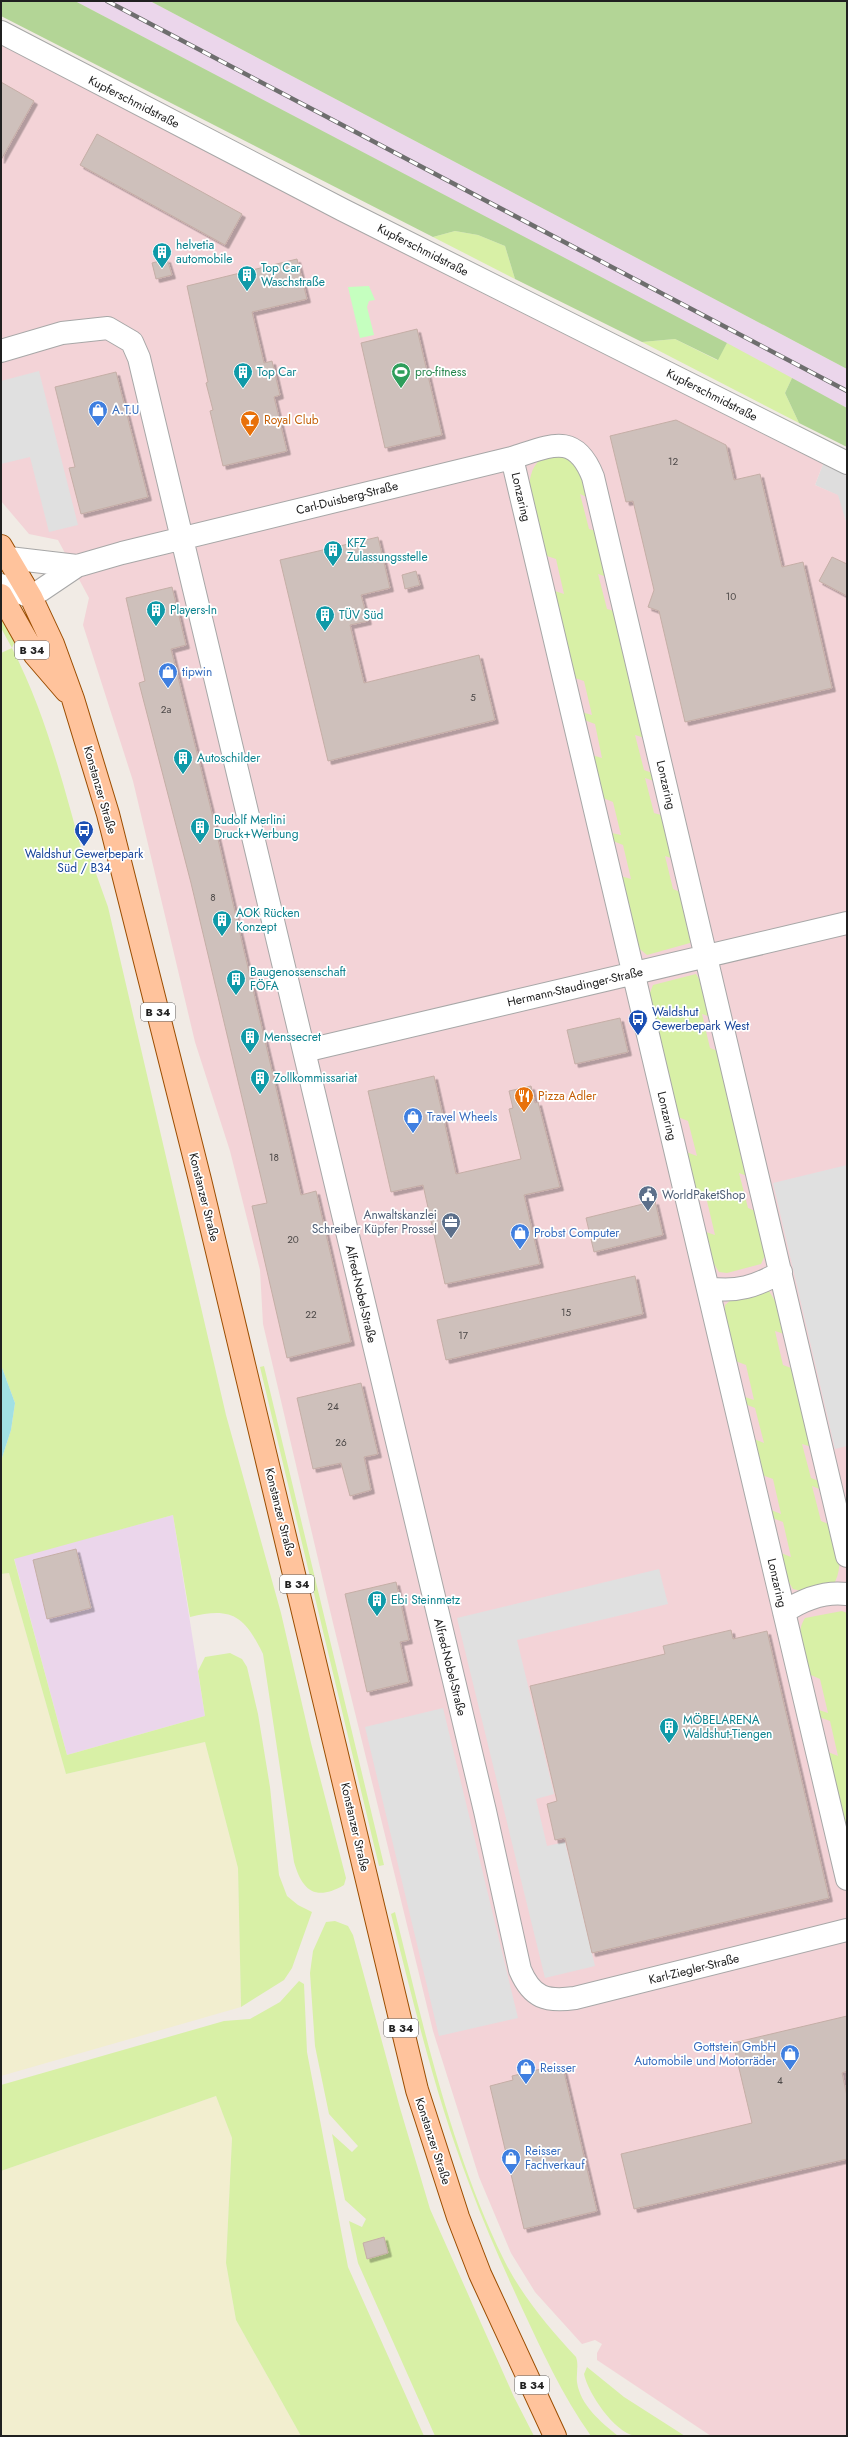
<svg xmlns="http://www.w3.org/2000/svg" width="848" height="2437" font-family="Jost,sans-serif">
  <defs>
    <filter id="shadow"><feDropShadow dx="3.5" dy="3.5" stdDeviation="0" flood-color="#0004"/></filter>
  </defs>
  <rect width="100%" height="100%" fill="#f1ebe5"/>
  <!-- residential -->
  <path fill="#dedddd" d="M 823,464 L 847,476 L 847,525 L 837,495 L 815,485 Z"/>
  <!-- commercial -->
  <path fill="#f3d3d7" d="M 1,44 L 450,277 L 823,464 L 815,485 L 838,495 L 847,525 L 847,2436 L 711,2436 L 597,2360 L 597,2353 L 602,2344 L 595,2340 L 582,2344 L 535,2292 L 511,2253 L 479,2177 L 433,2031 L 333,1623 L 263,1324 L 260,1270 L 230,1151 L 195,1042 L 133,781 L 83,625 L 89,598 L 58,540 L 29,534 L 1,501 Z"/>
  <!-- industrial -->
  <path fill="#ebd6eb" d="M 75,1 L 150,1 L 847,369 L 847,408 Z
    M 173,1515 L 205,1716 L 67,1755 L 14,1558 Z"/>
  <!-- farmland -->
  <path fill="#f2eecf" d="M 9,1573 L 66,1774 L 205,1742 L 238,1868 L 241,2007 L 1,2076 L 1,1574 Z
    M 216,2096 L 232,2138 L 226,2263 L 236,2320 L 301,2436 L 1,2436 L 1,2171 Z"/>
  <!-- grass -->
  <path fill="#d8f0a6" d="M 455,231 L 478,235 L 505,246 L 515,279 L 433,237 Z
    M 675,339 L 717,360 L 727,343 L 792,378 L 785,393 L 799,423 L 642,342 Z
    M 565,455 L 583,467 L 593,500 L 580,494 L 589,529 L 603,533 L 613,579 L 598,574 L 607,609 L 621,613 L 651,740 L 635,735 L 644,770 L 658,775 L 660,783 L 645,778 L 654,813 L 668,817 L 680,861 L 665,856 L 673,889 L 687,895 L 692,931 L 690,943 L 647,955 L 636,946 L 617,875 L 631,879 L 623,845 L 608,839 L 607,832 L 621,835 L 613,802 L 598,796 L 588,754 L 602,758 L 595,724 L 579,718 L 578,711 L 592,715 L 584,681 L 569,676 L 549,589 L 564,594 L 556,559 L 541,554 C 535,529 516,473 544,457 C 549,454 559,455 565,455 Z
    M 1,610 L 17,637 L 12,648 C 46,714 63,784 83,855 L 89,854 L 108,907 L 226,1415 L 281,1613 L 311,1743 L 346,1878 L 344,1885 C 315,1902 302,1890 294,1862 L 263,1654 C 244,1615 231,1607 190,1617 L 173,1515 L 14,1559 L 67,1755 L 205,1716 L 198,1671 L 205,1657 L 230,1653 L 242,1659 L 247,1667 L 258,1714 L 270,1787 L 279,1875 L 287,1896 L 298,1905 L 312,1912 L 292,1968 L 284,1980 L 241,2007 L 238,1868 L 205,1742 L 66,1774 L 9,1573 L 1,1574 L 1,1461 L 11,1430 L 15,1403 L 1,1365 L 1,653 L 12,648 L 1,628 Z
    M 696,974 L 708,994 L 717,1019 L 702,1014 L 710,1048 L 725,1054 L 755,1179 L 739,1173 L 748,1208 L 763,1214 L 766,1253 L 761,1264 L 727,1273 L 719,1272 L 704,1248 L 700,1230 L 715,1235 L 707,1201 L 691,1195 L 681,1150 L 697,1156 L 688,1121 L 673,1115 L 648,998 L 653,985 Z
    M 769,1291 L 783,1314 L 790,1336 L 775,1331 L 783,1365 L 799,1371 L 818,1449 L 802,1444 L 811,1478 L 826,1484 L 827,1492 L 812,1486 L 821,1521 L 836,1527 C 839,1545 843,1565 835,1582 L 801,1591 L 793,1589 L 783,1573 L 776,1551 L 791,1557 L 783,1522 L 767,1516 L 766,1508 L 781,1514 L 773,1479 L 757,1473 L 749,1437 L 764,1443 L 755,1408 L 740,1402 L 739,1395 L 754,1400 L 746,1365 L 730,1359 L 724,1328 L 725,1305 L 731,1300 Z
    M 264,1366 L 384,1865 L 379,1866 L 260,1367 Z
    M 842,1611 L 847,1613 L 847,1834 L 823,1750 L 838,1756 L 830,1721 L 814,1715 L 813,1708 L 828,1713 L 820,1679 L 804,1672 C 801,1656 795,1633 805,1618 Z
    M 395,1912 C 424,2029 451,2151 504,2260 C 522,2296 549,2328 576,2357 C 579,2365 576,2374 577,2382 C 580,2405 601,2422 618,2436 L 591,2436 C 562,2395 542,2351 521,2306 C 503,2266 485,2227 470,2186 C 436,2098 414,2005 391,1914 Z
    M 335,1921 L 348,1926 L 353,1935 L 400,2108 L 430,2209 L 514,2397 L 534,2436 L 435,2436 L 358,2263 L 349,2221 L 362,2227 L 366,2219 L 345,2200 L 332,2134 L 352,2152 L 358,2146 L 329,2114 L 315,2046 L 310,1973 L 313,1951 L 326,1922 Z
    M 299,1981 L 304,1984 L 307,2052 L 348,2267 L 424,2436 L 301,2436 L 236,2320 L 226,2263 L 232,2138 L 216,2096 L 1,2171 L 1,2085 L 224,2021 L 250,2019 L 280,2002 Z
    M 587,2367 L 624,2397 L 685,2436 C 669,2436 651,2437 635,2436 C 614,2432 588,2393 584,2374 Z"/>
  <!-- forest -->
  <path fill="#b3d596" d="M 1,1 L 75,1 L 727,343 L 718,360 L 675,339 L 642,342 L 515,279 L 505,246 L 478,235 L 455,231 L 433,237 L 1,16 Z
    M 150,1 L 847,1 L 847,369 Z
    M 792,378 L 847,408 L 847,447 L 799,423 L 785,393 Z"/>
  <!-- park -->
  <path fill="#c5ffbf" d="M 369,286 L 375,300 L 369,301 L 367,307 L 374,335 L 360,338 L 348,287 Z"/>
  <!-- parking -->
  <path fill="#e0e0e0" d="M 39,371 L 78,525 L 49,532 L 30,457 L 1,464 L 1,381 Z
    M 847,1165 L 847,1446 L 835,1449 L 773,1183 Z
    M 659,1569 L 668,1604 L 517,1640 L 554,1794 L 536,1799 L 547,1846 L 565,1842 L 595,1966 L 545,1978 L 457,1618 Z
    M 443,1708 L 518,2018 L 439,2036 L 365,1727 Z"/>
  <!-- water -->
  <path fill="#a1e0e3" d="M 1,1365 L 15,1403 L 11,1430 L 1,1461 Z"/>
  <!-- building -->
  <path fill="#cec0bb" stroke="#c5aea6" filter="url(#shadow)" d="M 1,82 L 34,101 L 1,160 Z
    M 97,134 L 242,214 L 225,245 L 80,165 Z
    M 167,259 L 172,275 L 156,279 L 152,263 Z
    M 297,259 L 307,299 L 252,312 L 264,363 L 272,361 L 280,395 L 274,397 L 287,451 L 223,466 L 210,411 L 213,410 L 206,383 L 208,382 L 187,286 Z
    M 417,329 L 442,435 L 385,448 L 361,343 Z
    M 116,372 L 148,497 L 81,514 L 69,468 L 75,467 L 55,387 Z
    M 676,420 L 726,445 L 734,480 L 760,474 L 782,567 L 803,562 L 832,688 L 685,722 L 659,611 L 648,607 L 654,590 L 633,501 L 626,502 L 610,436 Z
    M 378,537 L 390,588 L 361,595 L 368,621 L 350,625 L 364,683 L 479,655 L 495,720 L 328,761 L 280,560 Z
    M 832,557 L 847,564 L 847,596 L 819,581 Z
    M 416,571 L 420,585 L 405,589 L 402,575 Z
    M 172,587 L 186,645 L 171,649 L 210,805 L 301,1195 L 316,1191 L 351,1342 L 287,1358 L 252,1206 L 267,1203 L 191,883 L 139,683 L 145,681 L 126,598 Z
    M 620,1018 L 628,1052 L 575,1064 L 567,1030 Z
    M 434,1076 L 456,1174 L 521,1159 L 509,1109 L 513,1108 L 509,1091 L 531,1086 L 535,1103 L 538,1102 L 560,1187 L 524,1195 L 540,1264 L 445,1284 L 423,1185 L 391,1192 L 368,1091 Z
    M 655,1201 L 663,1235 L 594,1252 L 586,1218 Z
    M 635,1276 L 643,1314 L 446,1360 L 437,1320 Z
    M 361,1383 L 378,1454 L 364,1457 L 371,1490 L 350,1496 L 341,1463 L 313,1469 L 297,1398 Z
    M 76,1549 L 91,1608 L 47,1619 L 33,1560 Z
    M 396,1582 L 409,1640 L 400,1642 L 409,1682 L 367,1692 L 345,1594 Z
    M 731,1630 L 733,1639 L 767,1631 L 829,1898 L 592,1953 L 565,1838 L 555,1840 L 547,1804 L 557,1801 L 530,1686 L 665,1654 L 663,1646 Z
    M 847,2016 L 847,2071 L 842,2073 L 847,2096 L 847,2159 L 634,2209 L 621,2154 L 752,2123 L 733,2043 Z
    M 545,2068 L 546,2072 L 563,2068 L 597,2211 L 524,2229 L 490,2086 L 513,2080 L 512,2076 Z
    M 384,2237 L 388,2253 L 367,2259 L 363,2243 Z"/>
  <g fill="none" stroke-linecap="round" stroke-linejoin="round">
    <defs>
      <path id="street" d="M 1,32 L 343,210 L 847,463
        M 1,351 L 62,333 L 108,328 L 132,342 L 139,358 L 485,1811 L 520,1970 C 532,1998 546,2002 575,1998 L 847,1930
        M 512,458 L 847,1879
        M 9,558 L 77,566
        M 1,585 L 31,597 L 77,566 L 122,553 L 512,458 C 550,446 575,431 593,477 L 847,1556
        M 304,1051 L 847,923
        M 708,1288 C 736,1293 757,1286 781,1272
        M 784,1612 C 802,1600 824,1591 847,1594"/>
      <path id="primary" d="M 1,546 L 31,597 L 53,644 L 73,699 L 108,814 L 200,1180 L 417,2090 L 458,2217 L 480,2274 L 555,2436
        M 1,595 L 35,655 L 66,691"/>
    </defs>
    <!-- street casing -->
    <use href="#street" stroke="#a7a7a7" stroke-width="24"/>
    <!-- primary casing -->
    <use href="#primary" stroke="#9b4d00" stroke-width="24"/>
    <!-- street -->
    <use href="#street" stroke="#fff" stroke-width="22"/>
    <!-- primary -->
    <use href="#primary" stroke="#ffc39c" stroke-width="22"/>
    <defs>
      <path id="rail" d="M 107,1 L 847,391"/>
    </defs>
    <!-- rail casing -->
    <use href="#rail" stroke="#6e6e6e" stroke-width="4.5"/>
    <!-- rail -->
    <use href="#rail" stroke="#fff" stroke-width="3" stroke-dasharray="9" stroke-linecap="butt"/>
  </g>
  <!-- icons -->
  <defs>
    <symbol id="building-pin" viewBox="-11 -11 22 30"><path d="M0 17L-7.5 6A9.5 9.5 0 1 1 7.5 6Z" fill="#0f9aa8" stroke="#fff"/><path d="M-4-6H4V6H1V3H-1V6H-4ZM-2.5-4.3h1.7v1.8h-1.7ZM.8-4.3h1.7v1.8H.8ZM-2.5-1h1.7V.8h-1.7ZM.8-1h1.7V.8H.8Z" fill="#fff"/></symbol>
    <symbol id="stadium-pin" viewBox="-11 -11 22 30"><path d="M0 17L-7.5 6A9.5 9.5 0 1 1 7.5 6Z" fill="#2e9e5b" stroke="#fff"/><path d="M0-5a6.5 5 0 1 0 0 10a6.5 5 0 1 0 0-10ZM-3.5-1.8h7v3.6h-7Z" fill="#fff"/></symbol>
    <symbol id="shop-pin" viewBox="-11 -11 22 30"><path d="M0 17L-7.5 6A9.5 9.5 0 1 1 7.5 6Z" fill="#3f7fe0" stroke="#fff"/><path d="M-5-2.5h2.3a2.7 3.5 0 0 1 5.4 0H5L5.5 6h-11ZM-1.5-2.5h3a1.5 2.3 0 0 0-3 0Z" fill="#fff"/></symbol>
    <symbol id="bar-pin" viewBox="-11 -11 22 30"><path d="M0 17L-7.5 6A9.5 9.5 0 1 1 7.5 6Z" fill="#e8710a" stroke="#fff"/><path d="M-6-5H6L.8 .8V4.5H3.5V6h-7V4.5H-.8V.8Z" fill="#fff"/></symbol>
    <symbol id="bus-pin" viewBox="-11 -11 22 30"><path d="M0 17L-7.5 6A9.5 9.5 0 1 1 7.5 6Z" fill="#1a4fb4" stroke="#fff"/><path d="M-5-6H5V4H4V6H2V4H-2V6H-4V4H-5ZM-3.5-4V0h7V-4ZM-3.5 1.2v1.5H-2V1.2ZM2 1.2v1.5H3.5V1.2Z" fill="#fff"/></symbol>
    <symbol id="restaurant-pin" viewBox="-11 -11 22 30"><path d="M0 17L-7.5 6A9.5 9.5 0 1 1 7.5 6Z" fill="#e8710a" stroke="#fff"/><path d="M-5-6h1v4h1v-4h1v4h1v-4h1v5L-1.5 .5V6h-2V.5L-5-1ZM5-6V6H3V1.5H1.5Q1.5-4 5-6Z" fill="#fff"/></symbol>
    <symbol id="civic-pin" viewBox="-11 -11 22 30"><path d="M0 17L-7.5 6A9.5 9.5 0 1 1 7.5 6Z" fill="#5c6f8a" stroke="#fff"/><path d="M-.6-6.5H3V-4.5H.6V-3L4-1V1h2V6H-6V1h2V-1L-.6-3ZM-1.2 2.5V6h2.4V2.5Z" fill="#fff"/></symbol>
    <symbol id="office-pin" viewBox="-11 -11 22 30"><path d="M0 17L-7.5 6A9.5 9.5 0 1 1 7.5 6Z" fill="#5c6f8a" stroke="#fff"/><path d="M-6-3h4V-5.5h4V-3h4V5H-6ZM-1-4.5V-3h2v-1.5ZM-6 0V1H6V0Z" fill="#fff"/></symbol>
  </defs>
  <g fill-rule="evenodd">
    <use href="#building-pin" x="151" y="241" width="22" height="30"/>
    <use href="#building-pin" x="236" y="264" width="22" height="30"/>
    <use href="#building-pin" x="232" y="361" width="22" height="30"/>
    <use href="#stadium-pin" x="390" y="361" width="22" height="30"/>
    <use href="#shop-pin" x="87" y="399" width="22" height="30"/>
    <use href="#bar-pin" x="239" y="409" width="22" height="30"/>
    <use href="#building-pin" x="322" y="539" width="22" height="30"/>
    <use href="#building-pin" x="145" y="599" width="22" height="30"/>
    <use href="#building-pin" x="314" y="604" width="22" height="30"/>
    <use href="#shop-pin" x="157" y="661" width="22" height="30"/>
    <use href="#building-pin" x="172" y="747" width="22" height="30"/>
    <use href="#building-pin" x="189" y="816" width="22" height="30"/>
    <use href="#bus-pin" x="73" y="819" width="22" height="30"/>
    <use href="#building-pin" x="211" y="909" width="22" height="30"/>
    <use href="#building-pin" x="225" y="968" width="22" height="30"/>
    <use href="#bus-pin" x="627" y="1008" width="22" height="30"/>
    <use href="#building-pin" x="239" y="1026" width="22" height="30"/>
    <use href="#building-pin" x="249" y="1067" width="22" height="30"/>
    <use href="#restaurant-pin" x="513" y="1085" width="22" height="30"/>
    <use href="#shop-pin" x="402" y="1106" width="22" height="30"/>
    <use href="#civic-pin" x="637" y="1184" width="22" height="30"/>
    <use href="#office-pin" x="440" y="1211" width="22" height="30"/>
    <use href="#shop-pin" x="509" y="1222" width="22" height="30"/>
    <use href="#building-pin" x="366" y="1589" width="22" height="30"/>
    <use href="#building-pin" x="658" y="1716" width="22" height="30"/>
    <use href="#shop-pin" x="779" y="2043" width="22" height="30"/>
    <use href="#shop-pin" x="515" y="2057" width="22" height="30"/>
    <use href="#shop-pin" x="500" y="2147" width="22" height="30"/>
  </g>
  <g text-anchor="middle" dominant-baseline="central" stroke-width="3.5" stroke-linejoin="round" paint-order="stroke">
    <!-- number labels -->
    <g font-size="10" fill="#4c4847">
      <text x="673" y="461">12</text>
      <text x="731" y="596">10</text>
      <text x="473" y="697">5</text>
      <text x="166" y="709">2a</text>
      <text x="213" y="897">8</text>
      <text x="274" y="1157">18</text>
      <text x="293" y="1239">20</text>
      <text x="566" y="1312">15</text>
      <text x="311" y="1314">22</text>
      <text x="463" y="1335">17</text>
      <text x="333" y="1406">24</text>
      <text x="341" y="1442">26</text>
      <text x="780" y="2080">4</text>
    </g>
    <!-- shield labels -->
    <g fill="#fff" stroke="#636363" stroke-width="1">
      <rect x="15" y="641" width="34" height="18" rx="3"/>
      <rect x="141" y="1003" width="34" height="18" rx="3"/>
      <rect x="280" y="1575" width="34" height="18" rx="3"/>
      <rect x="384" y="2019" width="34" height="18" rx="3"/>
      <rect x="515" y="2376" width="34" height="18" rx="3"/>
    </g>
    <g font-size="11" font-weight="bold" fill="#202020">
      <text x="32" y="650">B 34</text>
      <text x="158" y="1012">B 34</text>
      <text x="297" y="1584">B 34</text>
      <text x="401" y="2028">B 34</text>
      <text x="532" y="2385">B 34</text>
    </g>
    <!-- street labels -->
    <g font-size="12" fill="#202020" stroke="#fff">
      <text transform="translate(134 102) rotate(27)">Kupferschmidstraße</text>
      <text transform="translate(423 250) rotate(27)">Kupferschmidstraße</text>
      <text transform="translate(712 395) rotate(27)">Kupferschmidstraße</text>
      <text transform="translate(521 497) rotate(77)">Lonzaring</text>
      <text transform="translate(347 498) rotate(-14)">Carl-Duisberg-Straße</text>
      <text transform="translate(666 785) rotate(77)">Lonzaring</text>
      <text transform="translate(100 790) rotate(74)">Konstanzer Straße</text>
      <text transform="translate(575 987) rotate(-13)">Hermann-Staudinger-Straße</text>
      <text transform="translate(667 1116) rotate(77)">Lonzaring</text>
      <text transform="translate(204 1197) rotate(76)">Konstanzer Straße</text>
      <text transform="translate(361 1294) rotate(77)">Alfred-Nobel-Straße</text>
      <text transform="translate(280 1512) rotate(76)">Konstanzer Straße</text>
      <text transform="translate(777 1583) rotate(77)">Lonzaring</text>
      <text transform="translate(450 1667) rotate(76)">Alfred-Nobel-Straße</text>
      <text transform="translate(355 1827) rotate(77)">Konstanzer Straße</text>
      <text transform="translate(694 1969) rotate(-14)">Karl-Ziegler-Straße</text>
      <text transform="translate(433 2141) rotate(72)">Konstanzer Straße</text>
    </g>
    <!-- culture labels -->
    <g font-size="12" fill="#0d838f" stroke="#fff" text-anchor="start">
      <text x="176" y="245">helvetia<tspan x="176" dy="14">automobile</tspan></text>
      <text x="261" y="268">Top Car<tspan x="261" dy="14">Waschstraße</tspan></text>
      <text x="257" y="372">Top Car</text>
      <text x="347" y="543">KFZ<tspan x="347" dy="14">Zulassungsstelle</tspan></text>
      <text x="170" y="610">Players-In</text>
      <text x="339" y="615">TÜV Süd</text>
      <text x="197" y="758">Autoschilder</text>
      <text x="214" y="820">Rudolf Merlini<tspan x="214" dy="14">Druck+Werbung</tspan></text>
      <text x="236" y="913">AOK Rücken<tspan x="236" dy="14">Konzept</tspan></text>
      <text x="250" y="972">Baugenossenschaft<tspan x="250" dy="14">FÖFA</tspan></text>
      <text x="264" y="1037">Menssecret</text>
      <text x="274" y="1078">Zollkommissariat</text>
      <text x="391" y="1600">Ebi Steinmetz</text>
      <text x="683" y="1720">MÖBELARENA<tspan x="683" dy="14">Waldshut-Tiengen</tspan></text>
    </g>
    <!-- leisure labels -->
    <g font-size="12" fill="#27864d" stroke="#fff" text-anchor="start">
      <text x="415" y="372">pro-fitness</text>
    </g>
    <!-- shop labels -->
    <g font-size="12" fill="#366cbe" stroke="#fff" text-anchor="start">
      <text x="112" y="410">A.T.U</text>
      <text x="182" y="672">tipwin</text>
      <text x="427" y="1117">Travel Wheels</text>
      <text x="534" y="1233">Probst Computer</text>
      <text x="776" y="2047" text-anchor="end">Gottstein GmbH<tspan x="776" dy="14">Automobile und Motorräder</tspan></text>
      <text x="540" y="2068">Reisser</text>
      <text x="525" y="2151">Reisser<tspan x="525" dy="14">Fachverkauf</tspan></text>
    </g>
    <!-- food labels -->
    <g font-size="12" fill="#c56008" stroke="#fff" text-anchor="start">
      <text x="264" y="420">Royal Club</text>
      <text x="538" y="1096">Pizza Adler</text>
    </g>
    <!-- transit labels -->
    <g font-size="12" fill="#164399" stroke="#fff">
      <text x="84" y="854">Waldshut Gewerbepark<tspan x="84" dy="14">Süd / B34</tspan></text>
      <text x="652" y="1012" text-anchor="start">Waldshut<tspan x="652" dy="14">Gewerbepark West</tspan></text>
    </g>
    <!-- service labels -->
    <g font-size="12" fill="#4e5e75" stroke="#fff" text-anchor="start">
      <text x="662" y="1195">WorldPaketShop</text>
      <text x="437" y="1215" text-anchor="end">Anwaltskanzlei<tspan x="437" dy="14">Schreiber Küpfer Prossel</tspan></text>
    </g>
  </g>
  <!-- border -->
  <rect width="848" height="2437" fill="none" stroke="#202020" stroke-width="4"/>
</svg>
